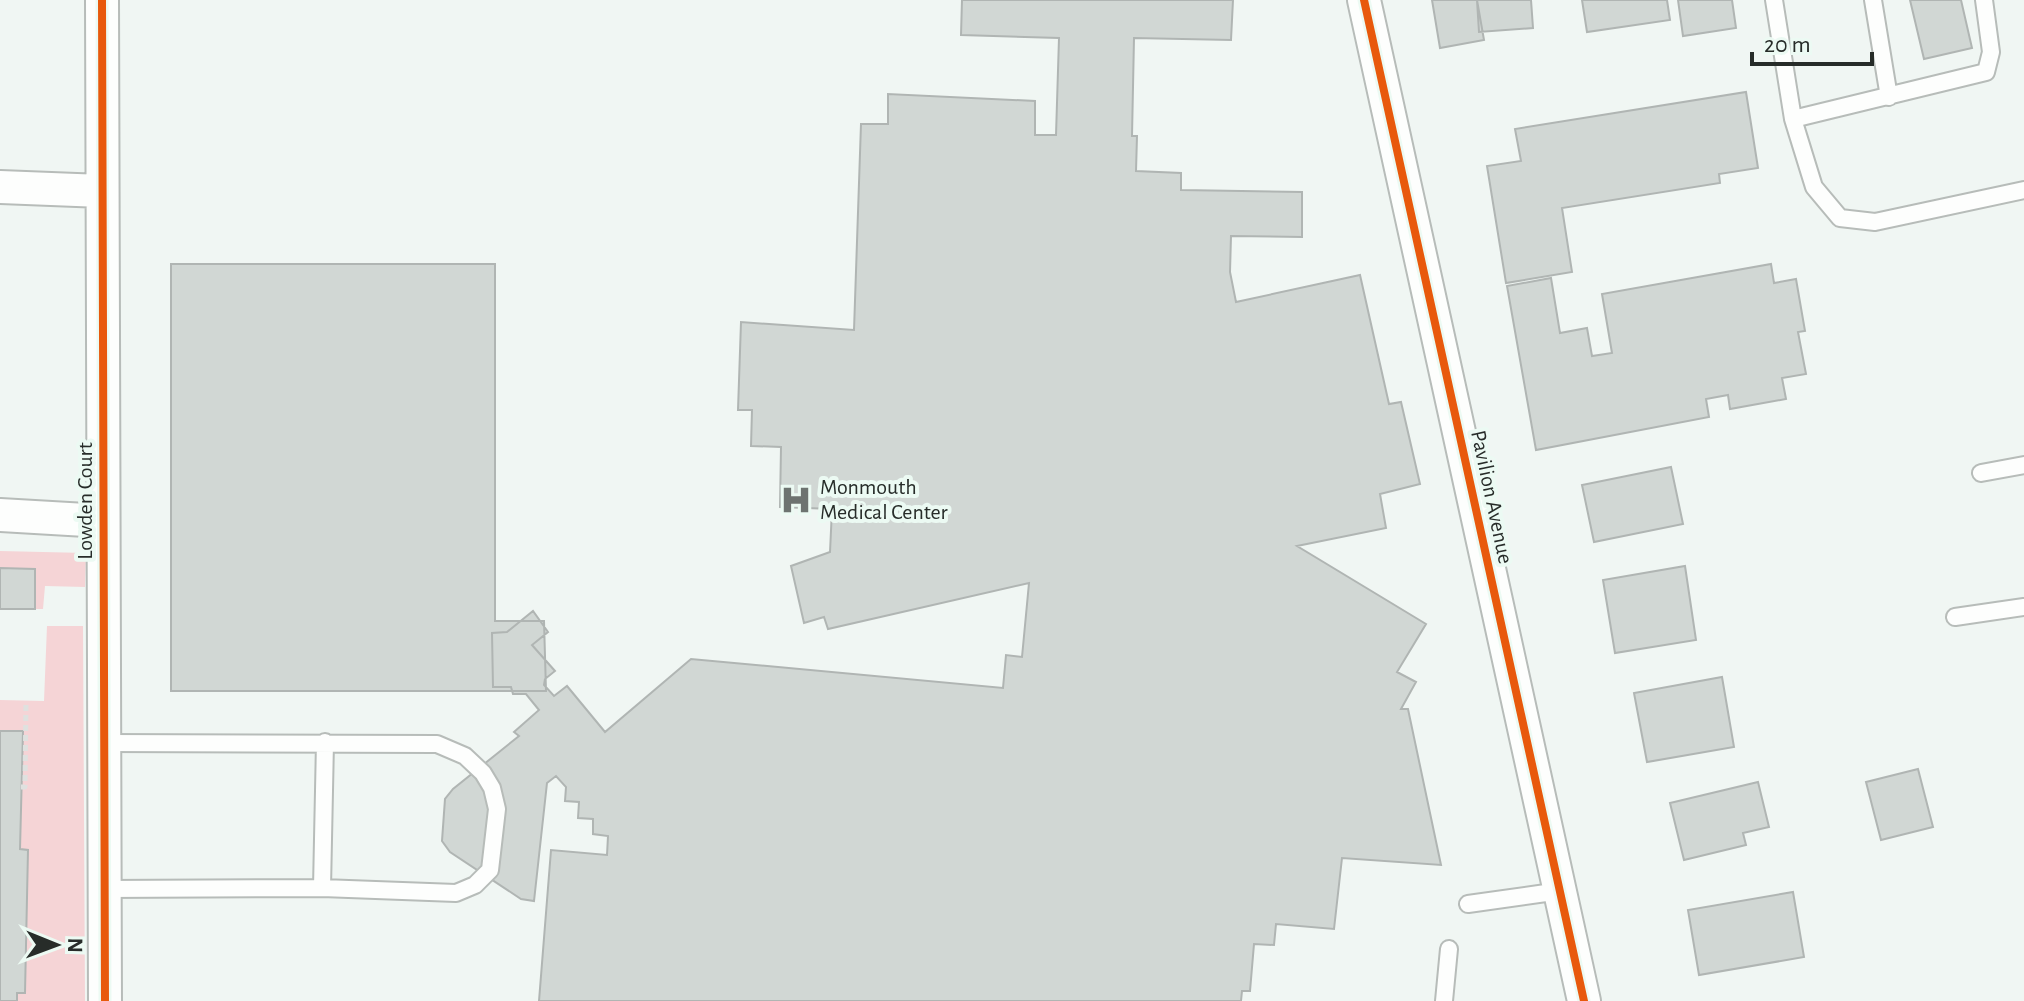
<svg xmlns="http://www.w3.org/2000/svg" width="2024" height="1001" font-family="'Alegreya Sans',sans-serif">
  <rect width="100%" height="100%" fill="#f0f6f3"/>
  <!-- green -->
  <path fill="#f5d4d6" d="M 0,551 L 86,553 L 85,587 L 45,586 L 43,609 L 35,609 L 35,569 L 0,568 Z
    M 47,626 L 83,626 L 85,1001 L 17,1001 L 28,850 L 20,849 L 23,732 L 0,731 L 0,700 L 44,701 Z"/>
  <!-- building -->
  <path fill="#d1d7d4" stroke="#b0b5b3" stroke-width="2" d="M 962,0 L 1233,0 L 1231,40 L 1134,38 L 1132,136 L 1137,136 L 1136,171 L 1181,173 L 1181,190 L 1302,192 L 1302,237 L 1231,236 L 1230,272 L 1236,302 L 1360,275 L 1389,404 L 1401,402 L 1420,484 L 1380,494 L 1386,528 L 1297,546 L 1426,624 L 1397,672 L 1416,682 L 1401,709 L 1408,709 L 1441,865 L 1342,858 L 1334,929 L 1276,924 L 1274,945 L 1254,944 L 1250,991 L 1242,991 L 1241,1001 L 539,1001 L 551,850 L 607,855 L 608,836 L 593,834 L 593,819 L 578,818 L 579,802 L 565,801 L 566,787 L 556,776 L 547,783 L 534,901 L 521,899 L 450,852 L 442,841 L 445,799 L 453,789 L 519,736 L 514,732 L 539,710 L 526,694 L 513,694 L 511,687 L 493,687 L 492,633 L 507,632 L 533,611 L 548,632 L 532,645 L 555,671 L 545,679 L 544,685 L 554,696 L 567,686 L 605,732 L 691,659 L 1003,688 L 1006,655 L 1022,657 L 1029,583 L 828,629 L 824,617 L 804,623 L 791,566 L 830,552 L 832,509 L 780,507 L 781,447 L 751,446 L 752,410 L 738,410 L 741,322 L 854,330 L 861,124 L 888,124 L 888,94 L 1035,101 L 1035,135 L 1056,135 L 1059,38 L 961,35 Z
    M 1432,0 L 1477,0 L 1484,40 L 1440,48 Z
    M 1477,0 L 1531,0 L 1533,28 L 1479,32 Z
    M 1582,0 L 1667,0 L 1670,20 L 1587,32 Z
    M 1678,0 L 1732,0 L 1736,28 L 1683,36 Z
    M 1910,0 L 1961,0 L 1972,48 L 1924,59 Z
    M 1746,92 L 1758,168 L 1719,174 L 1720,183 L 1562,208 L 1572,272 L 1506,283 L 1487,166 L 1521,161 L 1515,129 Z
    M 171,264 L 495,264 L 495,621 L 544,621 L 546,691 L 171,691 Z
    M 1771,264 L 1774,283 L 1796,279 L 1805,331 L 1798,332 L 1806,374 L 1782,378 L 1786,399 L 1730,409 L 1728,395 L 1706,399 L 1709,417 L 1536,450 L 1507,286 L 1551,278 L 1560,333 L 1587,328 L 1592,356 L 1612,353 L 1602,294 Z
    M 1671,467 L 1683,524 L 1594,542 L 1582,485 Z
    M 1685,566 L 1696,640 L 1615,653 L 1603,580 Z
    M 0,568 L 35,569 L 35,609 L 0,609 Z
    M 1722,677 L 1734,747 L 1647,762 L 1634,693 Z
    M 0,731 L 23,731 L 20,849 L 28,850 L 25,993 L 17,993 L 17,1001 L 0,1001 Z
    M 1918,769 L 1933,827 L 1881,840 L 1866,782 Z
    M 1758,782 L 1769,827 L 1743,833 L 1746,845 L 1684,860 L 1670,803 Z
    M 1793,892 L 1804,957 L 1699,975 L 1688,910 Z"/>
  <g fill="none" stroke-linecap="round" stroke-linejoin="round">
    <defs>
      <path id="lane" d="M 1774,0 L 1793,119 L 1986,72 L 1991,52 L 1984,0
        M 1873,0 L 1889,97
        M 1793,119 L 1814,187 L 1840,218 L 1875,222 L 2024,190
        M 1981,473 L 2024,465
        M 1955,617 L 2024,607
        M 104,743 L 437,744 L 465,756 L 483,773 L 492,788 L 497,809 L 490,870 L 475,885 L 456,893 L 322,888 L 104,889
        M 322,888 L 325,742
        M 1468,904 L 1560,891
        M 1444,1001 L 1449,949"/>
      <path id="street" d="M 102,0 L 105,1001
        M 1364,0 L 1584,1001
        M 0,187 L 102,191
        M 0,515 L 103,521"/>
    </defs>
    <!-- lane casing -->
    <use href="#lane" stroke="#b7bcb9" stroke-width="20"/>
    <!-- street casing -->
    <use href="#street" stroke="#b7bcb9" stroke-width="36"/>
    <!-- path -->
    <path stroke="#dfe1df" stroke-width="5" stroke-dasharray="6 4" stroke-linecap="butt" d="M 21,787 L 25,787 L 26,701"/>
    <!-- lane -->
    <use href="#lane" stroke="#fdfefd" stroke-width="16"/>
    <!-- street -->
    <use href="#street" stroke="#fdfefd" stroke-width="32"/>
    <defs>
      <path id="cycleway" d="M 102,0 L 105,1001
        M 1364,0 L 1584,1001"/>
    </defs>
    <!-- cycleway casing -->
    <use href="#cycleway" stroke="#ecfaf3" stroke-width="13"/>
    <!-- cycleway -->
    <use href="#cycleway" stroke="#e8590c" stroke-width="8"/>
  </g>
  <!-- icons -->
  <defs>
    <symbol id="hospital-bare" viewBox="-9 -9 18 18"><path d="M-5-5h3v3.5h4V-5h3V5h-3V1.5h-4V5h-3Z" fill="#6d7370" stroke="#ecfaf3" stroke-width="2.5" paint-order="stroke"/></symbol>
  </defs>
  <g fill-rule="evenodd">
    <use href="#hospital-bare" x="774" y="478" width="44" height="44"/>
  </g>
  <g text-anchor="middle" dominant-baseline="central" stroke-width="8" stroke-linejoin="round" paint-order="stroke">
    <!-- poi labels -->
    <g font-size="22" fill="#272c29" stroke="#ecfaf3" text-anchor="start">
      <text x="820" y="487">Monmouth<tspan x="820" dy="25">Medical Center</tspan></text>
    </g>
    <!-- street labels -->
    <g font-size="22" fill="#272c29" stroke="#ecfaf3">
      <text transform="translate(1492 497) rotate(78)">Pavilion Avenue</text>
      <text transform="translate(85 501) rotate(-90)">Lowden Court</text>
    </g>
  </g>
  <!-- north arrow -->
  <g transform="translate(56 945) rotate(91)" stroke="#ecfaf3" stroke-width="6" paint-order="stroke">
  <path d="M0-6L14 30L0 20L-14 30Z" fill="#272c29"/>
  <text y="-12" font-size="22" font-weight="bold" text-anchor="middle" fill="#272c29">N</text>
  </g>
  <!-- scale -->
  <path d="M1752 52v12h120v-12" fill="none" stroke="#272c29" stroke-width="4"/>
  <text x="1764" y="52" font-size="24" fill="#272c29" stroke="#ecfaf3" stroke-width="6" paint-order="stroke">20 m</text>
</svg>
